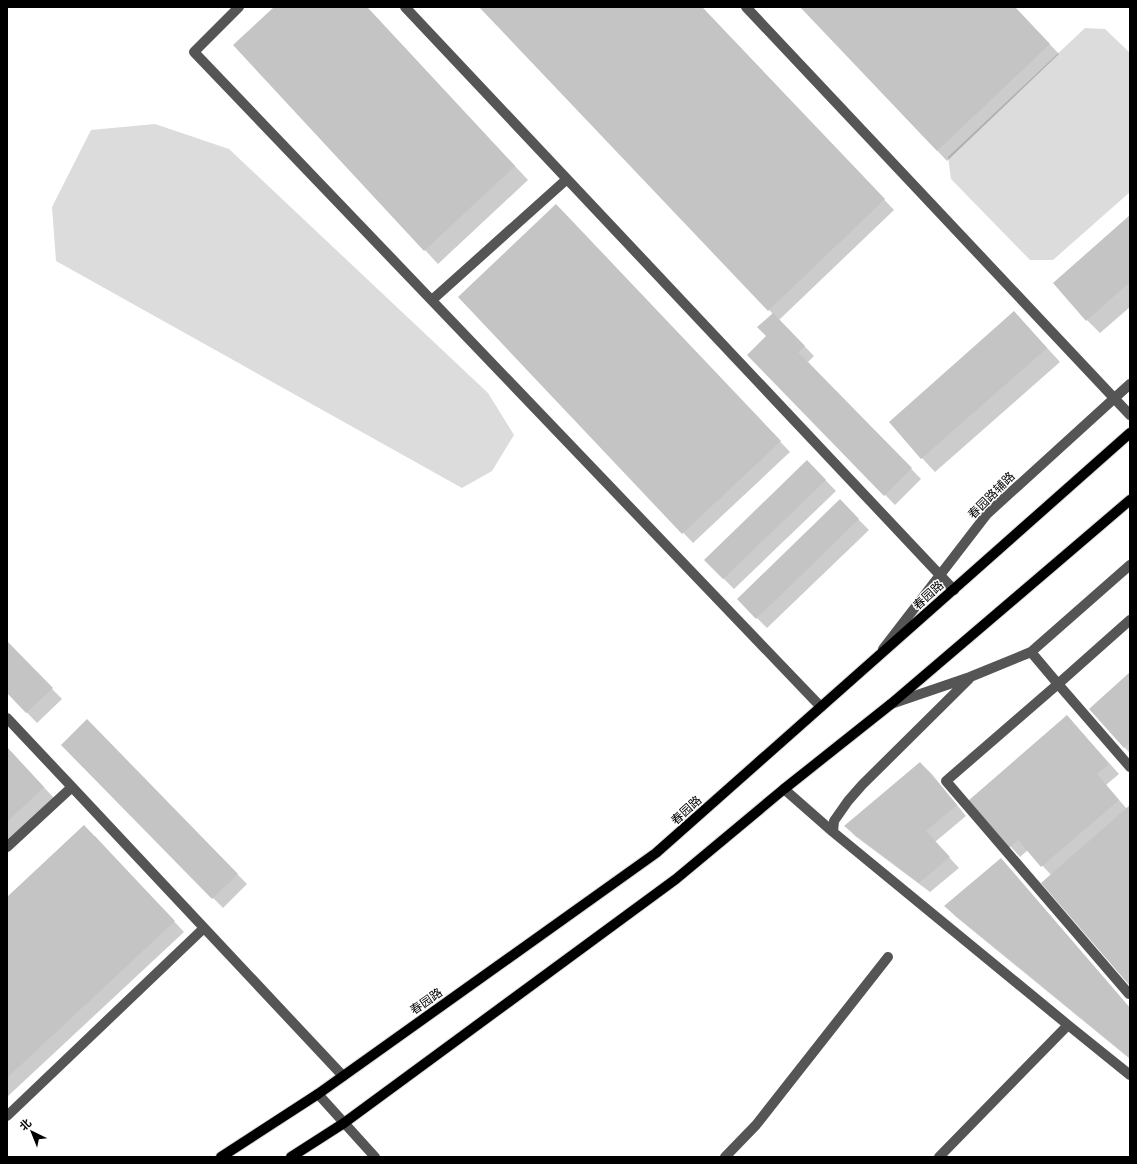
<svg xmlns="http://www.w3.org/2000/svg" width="1137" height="1164" font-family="'Open Sans','Noto Sans SC',sans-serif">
  <rect width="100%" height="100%" fill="#fff"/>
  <!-- green -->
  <path fill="#dcdcdc" d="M 1085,28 L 1105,29 L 1130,53 L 1130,192 L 1053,260 L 1030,260 L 951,179 L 948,157 Z
    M 155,124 L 229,149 L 488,393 L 514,435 L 492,471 L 462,488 L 56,261 L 52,207 L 91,130 Z"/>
  <!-- shadow -->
  <path fill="#0003" d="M 275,7 L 367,7 L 528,180 L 438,264 L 234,45 Z
    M 481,7 L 702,7 L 894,210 L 779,320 L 814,356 L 808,362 L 921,479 L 895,505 L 749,355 L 767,336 L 773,314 Z
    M 801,7 L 1014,7 L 1059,54 L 947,161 Z
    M 566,215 L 790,452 L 693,543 L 459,297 Z
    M 1130,217 L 1130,307 L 1100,333 L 1087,320 Z
    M 1014,312 L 1027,326 L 1060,362 L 935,472 L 922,458 L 890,422 Z
    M 807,461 L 836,491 L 734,589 L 705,560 Z
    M 850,511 L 869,530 L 767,628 L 757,618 Z
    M 7,643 L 62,699 L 37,723 L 7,692 Z
    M 1130,673 L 1130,753 L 1124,747 Z
    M 1067,716 L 1077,727 L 1119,774 L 1106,785 L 1127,809 L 1130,806 L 1130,984 L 1051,875 L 1028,850 L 1020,857 L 970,801 Z
    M 87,721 L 247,884 L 223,908 L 62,745 Z
    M 7,748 L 54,798 L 7,841 Z
    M 920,763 L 931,773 L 966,816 L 935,842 L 959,868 L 930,892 L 855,836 L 845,826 Z
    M 95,836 L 184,932 L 7,1097 L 7,898 Z
    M 1011,870 L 1130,1008 L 1130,1059 L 955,916 L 945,906 Z"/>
  <!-- building -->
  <path fill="#c4c4c4" d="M 274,7 L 367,7 L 515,166 L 424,251 L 233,45 Z
    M 479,7 L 702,7 L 885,199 L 768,311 Z
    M 800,7 L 1015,7 L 1050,44 L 937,151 Z
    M 556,204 L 781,441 L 682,534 L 458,297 Z
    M 1130,215 L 1130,282 L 1086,321 L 1053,283 Z
    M 1014,311 L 1047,348 L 921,459 L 889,422 Z
    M 773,313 L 805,346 L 798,352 L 912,468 L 884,496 L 747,355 L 766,336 L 757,327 Z
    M 807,460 L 826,480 L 723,579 L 704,560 Z
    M 840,499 L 859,519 L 756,619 L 737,599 Z
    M 7,641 L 53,688 L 26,713 L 7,693 Z
    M 1130,672 L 1130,742 L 1124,748 L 1089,709 Z
    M 1067,715 L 1109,764 L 1097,774 L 1119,800 L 1041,867 L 1018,840 L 1009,848 L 968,801 Z
    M 87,719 L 238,874 L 212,899 L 61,745 Z
    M 7,747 L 44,787 L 7,822 Z
    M 920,762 L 957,805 L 926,831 L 950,857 L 919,883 L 844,826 Z
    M 1130,805 L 1130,986 L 1041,883 Z
    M 84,825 L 175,921 L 7,1078 L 7,897 Z
    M 1001,858 L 1130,1008 L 1130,1058 L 944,906 Z"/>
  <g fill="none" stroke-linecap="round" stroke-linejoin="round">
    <defs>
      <path id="major" d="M 221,1157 L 318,1094 L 656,853 L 1130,433
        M 291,1157 L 344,1123 L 676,879 L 784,789 L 891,704 L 1130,500"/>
    </defs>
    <!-- major casing -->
    <use href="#major" stroke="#dbdbdb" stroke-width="12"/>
    <!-- minor -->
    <path stroke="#555" stroke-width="10" d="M 239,7 L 194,52 L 821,707
      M 405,7 L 954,590
      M 746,7 L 1130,415
      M 432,300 L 567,179
      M 883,649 L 987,514 L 1130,384
      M 1031,652 L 1058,684 L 1130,620
      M 891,704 L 970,677 L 1031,652 L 1130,565
      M 7,718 L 72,787
      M 784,789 L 833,832 L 1068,1025 L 1130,1075
      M 833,832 L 834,821 L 848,801 L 862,785 L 969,679
      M 7,847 L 72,787 L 343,1076
      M 1129,994 L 946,781 L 1058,684 L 1130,767
      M 318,1094 L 375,1157
      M 7,1116 L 204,928
      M 725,1157 L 756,1125 L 888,957
      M 939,1157 L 1068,1025"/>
    <!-- major -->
    <use href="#major" stroke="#000" stroke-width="10"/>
  </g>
  <g text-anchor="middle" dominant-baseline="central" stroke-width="3" stroke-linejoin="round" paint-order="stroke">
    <!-- street labels -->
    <g font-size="12" fill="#000" stroke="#fff">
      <text transform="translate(991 495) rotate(-45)">春园路辅路</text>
      <text transform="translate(928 595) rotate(-42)">春园路</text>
      <text transform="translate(686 810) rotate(-42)">春园路</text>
      <text transform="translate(426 1001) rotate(-35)">春园路</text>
    </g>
  </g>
  <!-- border -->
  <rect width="1137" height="1164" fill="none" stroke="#000000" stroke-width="16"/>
  <!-- north arrow -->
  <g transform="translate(32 1132) rotate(317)" stroke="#ffffff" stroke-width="3" paint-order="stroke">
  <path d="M0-3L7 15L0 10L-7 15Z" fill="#000000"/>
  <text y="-6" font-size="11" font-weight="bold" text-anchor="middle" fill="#000000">北</text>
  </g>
</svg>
